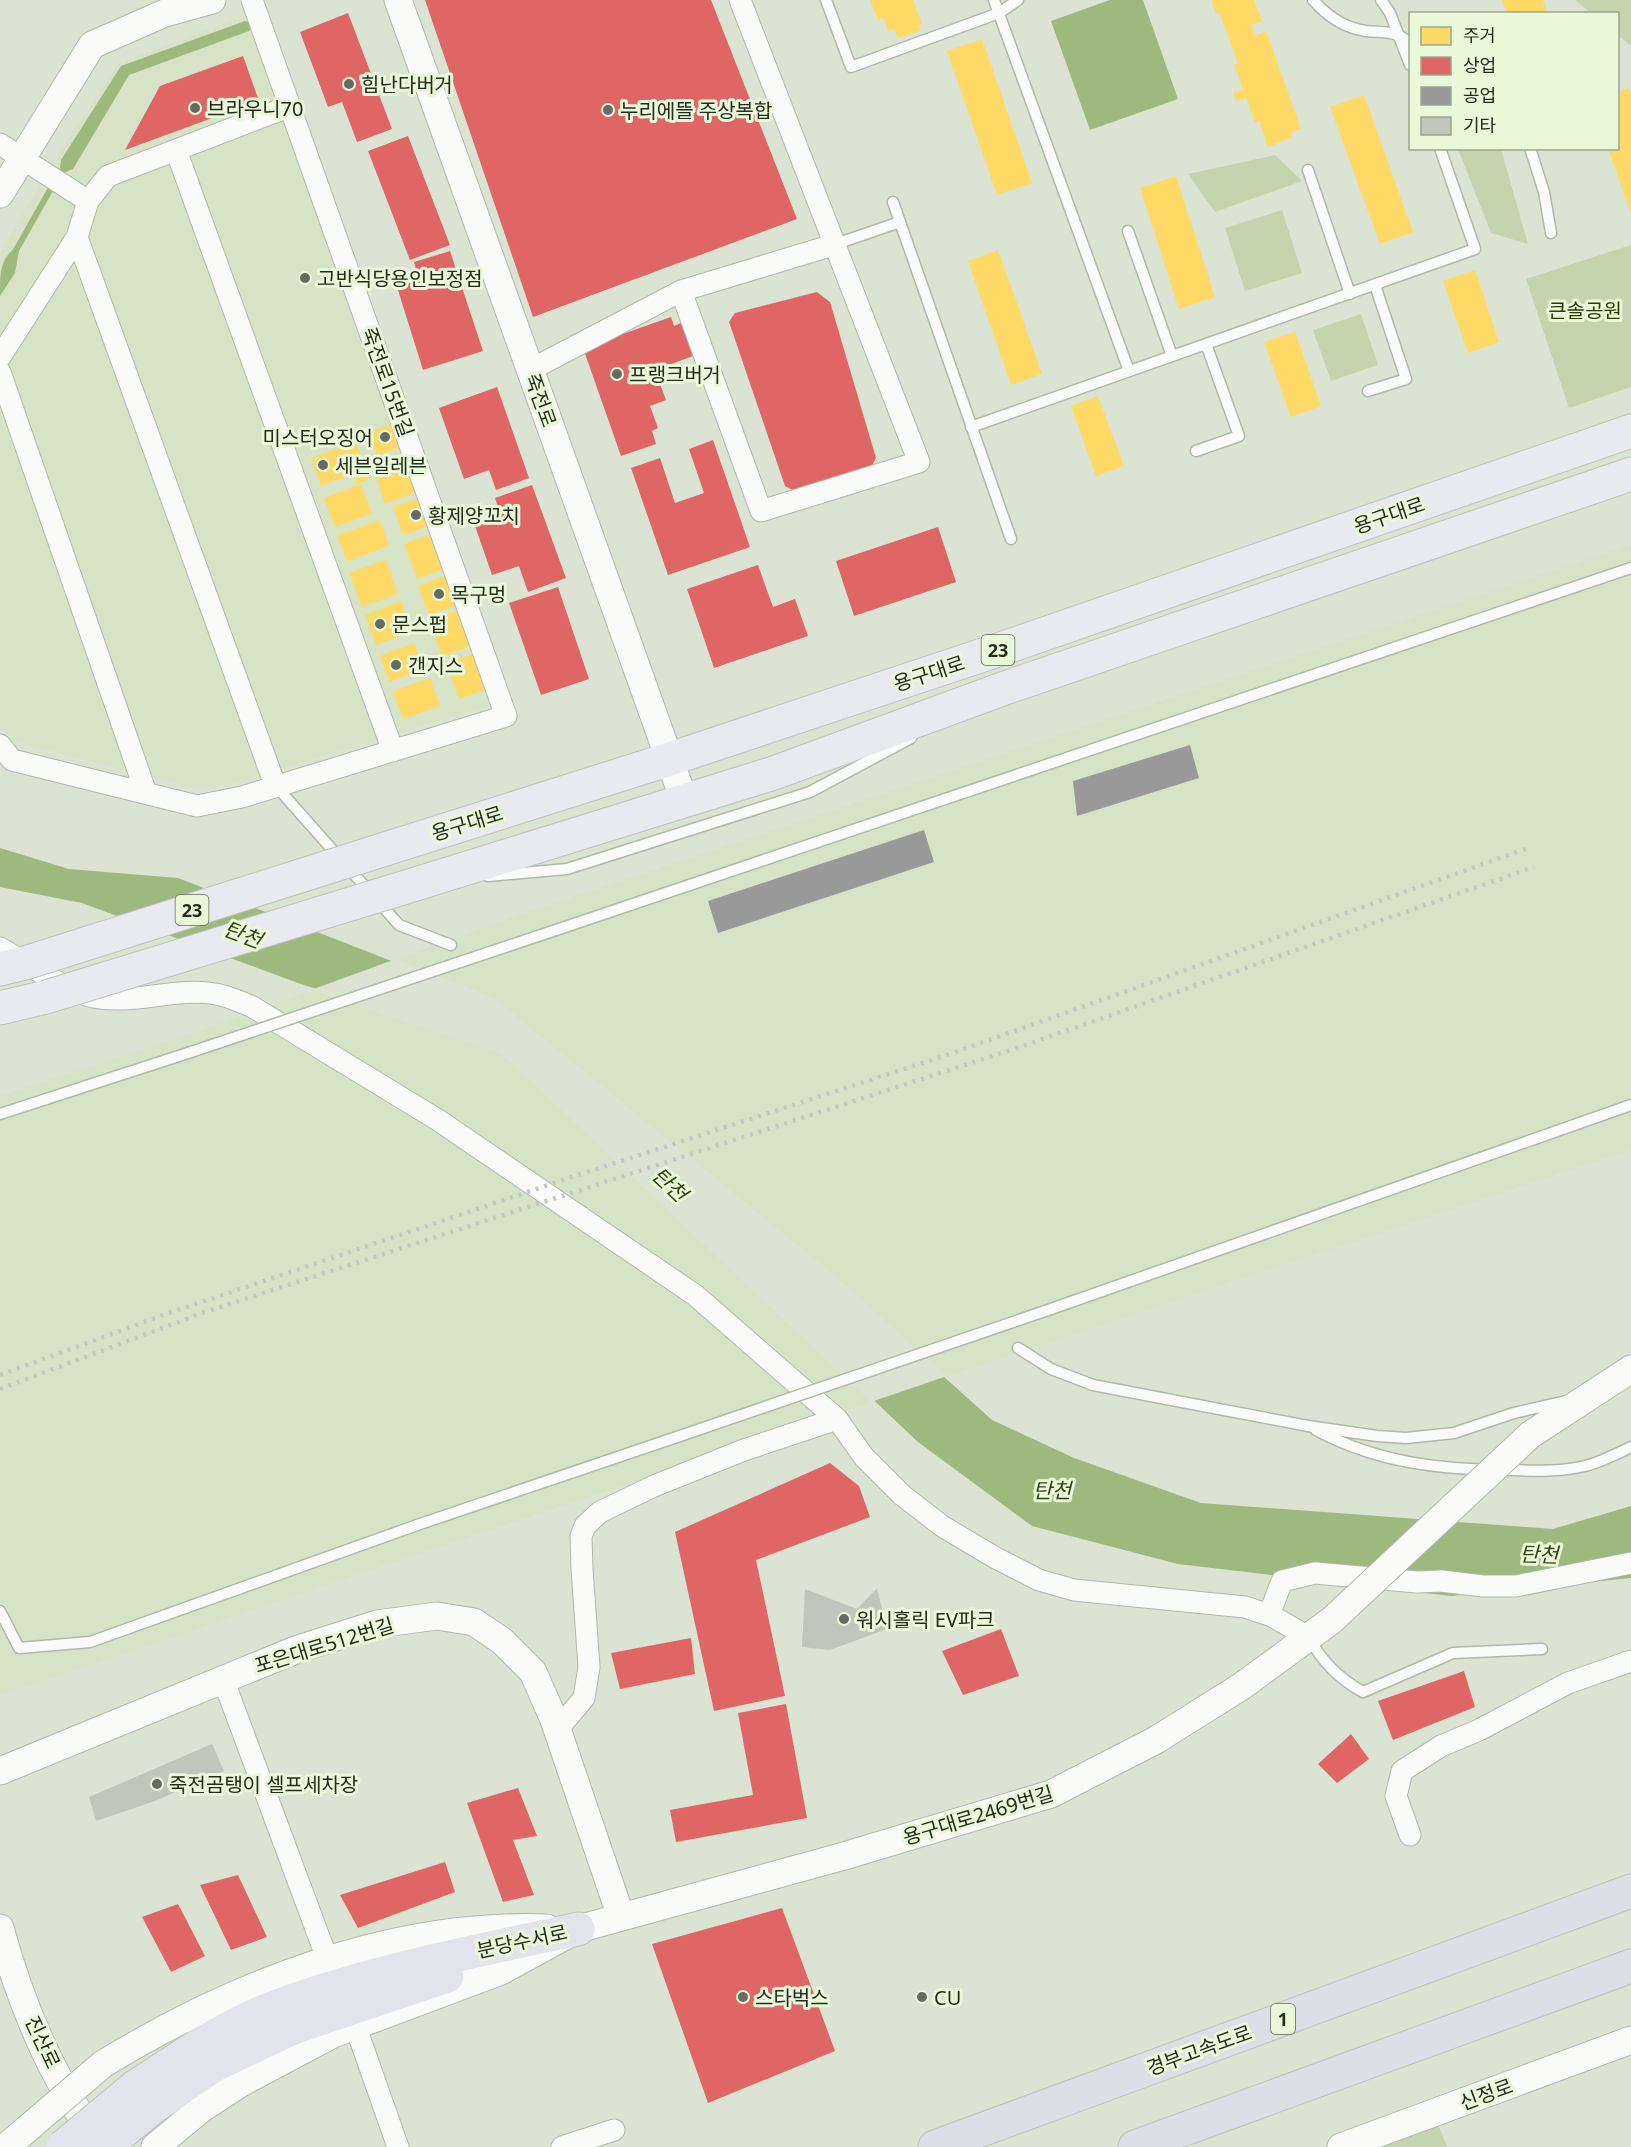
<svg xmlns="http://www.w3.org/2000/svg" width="1631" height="2147" font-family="'Noto Sans','Noto Sans KR',sans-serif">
  <rect width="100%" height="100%" fill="#dbe3d3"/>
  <!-- built -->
  <path fill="#d6e3c7" d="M 247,15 L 497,703 L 235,783 L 192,788 L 14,741 L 0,726 L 0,253 L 52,163 L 119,63 Z
    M 1631,545 L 1631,1150 L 1052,1341 L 0,1695 L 0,1096 L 188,1035 L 521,914 Z"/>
  <!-- green -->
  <path fill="#c3d5af" d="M 1575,0 L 1631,0 L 1631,46 L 1618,35 L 1618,14 L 1591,13 Z
    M 1458,149 L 1501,149 L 1528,244 L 1491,233 Z
    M 1275,155 L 1302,181 L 1215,212 L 1188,174 Z
    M 1282,210 L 1302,273 L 1245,291 L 1225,228 Z
    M 1631,245 L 1631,387 L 1569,408 L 1526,279 Z
    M 1361,314 L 1378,365 L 1331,381 L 1313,330 Z
    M 1437,2121 L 1447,2147 L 1366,2147 Z"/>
  <!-- water -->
  <path fill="#9eb97e" d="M 1110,0 L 1143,0 L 1178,99 L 1090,130 L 1051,21 Z
    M 245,21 L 255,23 L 249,31 L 129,75 L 73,169 L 59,175 L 61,160 L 121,66 Z
    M 20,245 L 15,273 L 0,296 C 0,270 0,257 20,245 Z
    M 0,848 L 69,869 L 178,878 L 492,1000 L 832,1276 L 992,1420 L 1074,1458 L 1201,1503 L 1553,1529 L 1631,1506 L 1631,1578 L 1451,1596 L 1178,1564 L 1032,1526 L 918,1442 L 504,1051 L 298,983 L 82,903 L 0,887 Z"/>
  <!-- pier -->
  <path fill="#dbe3d3" d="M 396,959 L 494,998 L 833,1274 L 947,1376 L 871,1402 L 502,1054 L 311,990 Z"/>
  <!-- homes -->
  <path fill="#ffd966" d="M 870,0 L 913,0 L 922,24 L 918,25 L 920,31 L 898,38 L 894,30 L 888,31 L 883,18 L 878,20 Z
    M 1211,0 L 1254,0 L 1262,21 L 1251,25 L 1255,36 L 1266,31 L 1301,129 L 1291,133 L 1292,137 L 1268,147 L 1259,121 L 1255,122 L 1246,98 L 1236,101 L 1233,93 L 1243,89 L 1234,65 L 1238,63 L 1219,12 L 1216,14 Z
    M 1502,0 L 1543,0 L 1548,14 L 1507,14 Z
    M 982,39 L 1032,183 L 997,195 L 947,51 Z
    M 1629,88 L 1631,93 L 1631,214 L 1608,148 L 1618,148 L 1618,93 Z
    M 1364,95 L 1413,232 L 1380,244 L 1330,107 Z
    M 1176,176 L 1215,297 L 1179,309 L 1140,188 Z
    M 998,250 L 1042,374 L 1011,385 L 968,261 Z
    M 1475,270 L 1499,342 L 1468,353 L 1443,281 Z
    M 1295,332 L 1321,406 L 1291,417 L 1264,342 Z
    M 1098,396 L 1124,466 L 1096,476 L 1071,406 Z
    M 391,424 L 400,448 L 377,456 L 368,432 Z
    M 356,442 L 370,479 L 357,484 L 354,474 L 321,486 L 311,458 Z
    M 404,458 L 416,492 L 385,504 L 373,469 Z
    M 361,484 L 372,514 L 335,527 L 324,498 Z
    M 419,498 L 429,526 L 403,535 L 393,507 Z
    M 380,520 L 389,546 L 347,561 L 337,535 Z
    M 431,534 L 444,569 L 417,579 L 404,544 Z
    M 386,560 L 398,594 L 362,607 L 349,573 Z
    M 446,575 L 457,605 L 429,615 L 418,586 Z
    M 401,601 L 412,632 L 376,645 L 365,615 Z
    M 458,610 L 471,646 L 442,656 L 429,621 Z
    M 414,643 L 424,669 L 389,682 L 380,656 Z
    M 475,653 L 488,689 L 459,699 L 446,663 Z
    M 430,678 L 440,706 L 403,719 L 393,691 Z"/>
  <!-- shops -->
  <path fill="#e06666" d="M 425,0 L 711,0 L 797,219 L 533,317 Z
    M 348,13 L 392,129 L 357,142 L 342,102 L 328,107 L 300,32 Z
    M 243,56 L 259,101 L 125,150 L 160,86 Z
    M 408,136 L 450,245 L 410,260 L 368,151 Z
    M 450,251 L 483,351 L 423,370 L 397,287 L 419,280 L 414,262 Z
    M 817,292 L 830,302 L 876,458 L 868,472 L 798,493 L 785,486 L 729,322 L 735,313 Z
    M 671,317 L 674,326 L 681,323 L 693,356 L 655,370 L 666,400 L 650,406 L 658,428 L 652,431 L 656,444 L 621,456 L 583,348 Z
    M 497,387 L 529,478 L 496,490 L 489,470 L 464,479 L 439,408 Z
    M 713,440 L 750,547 L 668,575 L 631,468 L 660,458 L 675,503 L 704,493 L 689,449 Z
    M 532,485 L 566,578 L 528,592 L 519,566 L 492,575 L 474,523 L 500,513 L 495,498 Z
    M 938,527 L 956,582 L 854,616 L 836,561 Z
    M 758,565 L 773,607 L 795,599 L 808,636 L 714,668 L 687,589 Z
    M 558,587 L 589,679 L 541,695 L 509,603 Z
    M 830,1463 L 859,1486 L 870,1517 L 756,1560 L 785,1696 L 714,1711 L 675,1532 Z
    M 1001,1629 L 1019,1676 L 963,1695 L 942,1651 Z
    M 691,1638 L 695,1674 L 620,1689 L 611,1653 Z
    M 1464,1671 L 1475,1707 L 1393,1740 L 1378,1701 Z
    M 786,1704 L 807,1818 L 676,1842 L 670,1810 L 753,1795 L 738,1713 Z
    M 1351,1734 L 1369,1759 L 1337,1783 L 1318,1764 Z
    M 518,1788 L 537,1836 L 513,1840 L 534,1895 L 503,1902 L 467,1803 Z
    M 445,1862 L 455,1892 L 358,1928 L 340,1895 Z
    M 238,1875 L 267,1937 L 231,1950 L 200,1885 Z
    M 178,1904 L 205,1956 L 171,1972 L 142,1917 Z
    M 782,1908 L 835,2051 L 708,2103 L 652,1944 Z"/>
  <!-- industry -->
  <path fill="#999" d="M 1190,745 L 1199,778 L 1077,816 L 1073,781 Z
    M 924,830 L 934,862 L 718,933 L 708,901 Z"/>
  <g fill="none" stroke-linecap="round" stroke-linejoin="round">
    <!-- stream -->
    <path stroke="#9eb97e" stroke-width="6" d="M 15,252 L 54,183"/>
  </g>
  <!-- building -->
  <path fill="#c0c6b9" d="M 877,1588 L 887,1629 L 830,1650 L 802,1647 L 805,1589 L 857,1609 Z
    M 212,1744 L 224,1771 L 155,1801 L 96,1821 L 89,1797 Z"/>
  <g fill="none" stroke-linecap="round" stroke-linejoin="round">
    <defs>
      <path id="service" d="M 826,0 L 851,67 L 999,13 L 1018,0
        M 994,0 L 1129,371
        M 1313,0 C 1327,16 1344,28 1366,31 C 1385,33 1395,30 1410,43
        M 1381,0 L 1390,13 L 1410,65
        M 1530,148 L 1544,192 L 1551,233
        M 1308,170 L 1350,294
        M 893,202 L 1011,539
        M 1128,231 L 1172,356
        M 833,245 L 900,222
        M 1368,391 L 1406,379 L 1375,285
        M 971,427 L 1475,249 L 1440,148
        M 1196,451 L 1239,436 L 1206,344
        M 275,785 L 399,925 L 451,945
        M 488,876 L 567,869 L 810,792 L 911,738
        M 556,930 L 1631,568
        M 0,1114 L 188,1053
        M 1051,1309 L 1631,1105
        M 1018,1348 L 1051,1369 L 1093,1385 L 1308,1426 L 1377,1436 L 1406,1438 L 1454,1433 L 1514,1413 L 1566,1401
        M 1316,1430 C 1378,1463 1442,1470 1511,1470 C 1536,1471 1560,1472 1585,1466 C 1601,1462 1616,1454 1631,1447
        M 0,1611 L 19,1648 L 90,1642 L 420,1524 L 674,1438
        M 1308,1637 C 1323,1662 1338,1678 1363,1692 L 1453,1653 L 1542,1649"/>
      <path id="minor" d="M 0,144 L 88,201 L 77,237 L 275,785
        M 176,150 L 288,107
        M 88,201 L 108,176 L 176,150 L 393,751
        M 681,291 L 761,511 L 919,462 L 740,0
        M 0,357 L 77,237
        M 530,370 L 681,291 L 833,245
        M 0,372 L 146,793
        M 0,745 L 12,760 L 197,806 L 242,797 L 506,716 L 252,0
        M 0,948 C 25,962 66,991 93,997 C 134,1005 175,987 216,994 C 228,996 240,1002 251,1006 L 438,1120 L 695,1295 L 837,1419 L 864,1457 L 902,1495 L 942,1526 L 994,1557 L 1039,1580 L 1074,1590 L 1245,1607 L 1272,1616 L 1308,1637
        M 1269,1615 L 1282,1581 L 1315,1573 L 1417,1582 L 1441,1581 L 1483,1586 L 1516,1586 L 1631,1563
        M 223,1679 L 328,1961
        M 557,1730 L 584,1698 L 589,1667 L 582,1569 L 581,1536 L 585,1526 L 600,1512 L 654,1486 L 744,1450 L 837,1419
        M 1410,1835 L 1396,1796 L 1402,1771 L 1441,1746 L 1479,1730 L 1568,1683 L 1631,1661
        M 355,2025 L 398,2147
        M 562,2147 L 614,2130"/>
      <path id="tertiary" d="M 398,0 L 684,800
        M 0,194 L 92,45 L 165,13 L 212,0
        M 1530,1435 L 1631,1369
        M 0,1771 L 298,1649 L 377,1624 L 437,1616 L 474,1622 L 502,1641 L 533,1672 L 554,1720 L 621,1917
        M 0,1928 C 19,1998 53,2085 101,2142
        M 103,2064 C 234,1984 392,1922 547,1928
        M 155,2147 L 201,2109 L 241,2083 L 333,2034 L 501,1971 L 578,1929 L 844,1856 L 1051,1794 L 1156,1740 L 1242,1686 L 1332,1620
        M 1341,2147 L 1631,2040"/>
      <path id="primary" d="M 360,857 L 670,759 L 992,652 L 1631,431
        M 419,883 L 774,773 L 1005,688 L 1631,474
        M 0,969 L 25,963
        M 0,1008 L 46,997"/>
      <path id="trunk" d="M 135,2087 C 177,2060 221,2028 269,2009 C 369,1971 474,1952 578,1929
        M 152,2108 L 213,2066 L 293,2028 L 447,1976"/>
      <path id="motorway" d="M 935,2147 L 1631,1891
        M 1135,2147 L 1631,1966"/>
    </defs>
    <!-- service casing -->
    <use href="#service" stroke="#b1b8ab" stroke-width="13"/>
    <!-- minor casing -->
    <use href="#minor" stroke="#b1b8ab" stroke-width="23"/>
    <!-- tertiary casing -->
    <use href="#tertiary" stroke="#b1b8ab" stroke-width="29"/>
    <!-- primary casing -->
    <use href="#primary" stroke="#bfc2ba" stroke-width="35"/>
    <!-- trunk casing -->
    <use href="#trunk" stroke="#bfc2ba" stroke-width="35"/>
    <!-- motorway casing -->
    <use href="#motorway" stroke="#bfc2ba" stroke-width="35"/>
    <!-- service -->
    <use href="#service" stroke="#fafbf8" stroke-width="10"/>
    <!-- minor -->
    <use href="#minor" stroke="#fafbf8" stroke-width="21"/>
    <!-- tertiary -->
    <use href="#tertiary" stroke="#fafbf8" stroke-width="27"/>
    <!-- primary -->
    <use href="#primary" stroke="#e9eaef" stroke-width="33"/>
    <!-- trunk -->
    <use href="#trunk" stroke="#e3e4eb" stroke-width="33"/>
    <!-- motorway -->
    <use href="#motorway" stroke="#dddfe7" stroke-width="33"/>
    <!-- rail -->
    <path stroke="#c5c7c2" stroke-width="4.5" stroke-dasharray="3 6" stroke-linecap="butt" d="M 0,1375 L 166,1314 L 572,1177 L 947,1055 L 1531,847
      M 0,1389 L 205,1312 L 1014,1049 L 1534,867"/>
    <defs>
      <path id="service-bridge" d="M 188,1053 L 556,930
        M 674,1438 L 1051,1309"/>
      <path id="tertiary-bridge" d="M 1332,1620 L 1530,1435
        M 6,2147 L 103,2064"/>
      <path id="primary-bridge" d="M 25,963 L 360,857
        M 46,997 L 419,883"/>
      <path id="trunk-bridge" d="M 63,2147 L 135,2087
        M 104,2147 L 152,2108"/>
    </defs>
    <!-- service-bridge casing -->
    <use href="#service-bridge" stroke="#b1b8ab" stroke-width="13" stroke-linecap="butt"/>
    <!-- tertiary-bridge casing -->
    <use href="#tertiary-bridge" stroke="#b1b8ab" stroke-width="29" stroke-linecap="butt"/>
    <!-- primary-bridge casing -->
    <use href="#primary-bridge" stroke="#bfc2ba" stroke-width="35" stroke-linecap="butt"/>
    <!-- trunk-bridge casing -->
    <use href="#trunk-bridge" stroke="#bfc2ba" stroke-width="35" stroke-linecap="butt"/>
    <!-- service-bridge -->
    <use href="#service-bridge" stroke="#fafbf8" stroke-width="10"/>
    <!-- tertiary-bridge -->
    <use href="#tertiary-bridge" stroke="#fafbf8" stroke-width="27"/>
    <!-- primary-bridge -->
    <use href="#primary-bridge" stroke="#e9eaef" stroke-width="33"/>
    <!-- trunk-bridge -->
    <use href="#trunk-bridge" stroke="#e3e4eb" stroke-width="33"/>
  </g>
  <!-- markers -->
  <g fill="#656b5e" stroke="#e8f8d9" stroke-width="2">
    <circle cx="349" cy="84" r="6"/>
    <circle cx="195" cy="108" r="6"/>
    <circle cx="608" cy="110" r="6"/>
    <circle cx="305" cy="278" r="6"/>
    <circle cx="617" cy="374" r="6"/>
    <circle cx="385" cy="437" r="6"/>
    <circle cx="323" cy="465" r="6"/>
    <circle cx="416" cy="515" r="6"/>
    <circle cx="439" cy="594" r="6"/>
    <circle cx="380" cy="624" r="6"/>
    <circle cx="396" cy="665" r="6"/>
    <circle cx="844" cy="1619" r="6"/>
    <circle cx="157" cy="1784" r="6"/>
    <circle cx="743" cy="1997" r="6"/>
    <circle cx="922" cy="1997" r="6"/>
  </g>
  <g text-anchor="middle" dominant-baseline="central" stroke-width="6" stroke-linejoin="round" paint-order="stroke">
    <!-- shield labels -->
    <g fill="#e8f8d9" stroke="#606857" stroke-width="1.5">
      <rect x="981.5" y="635" width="33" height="30" rx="4.5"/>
      <rect x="175.5" y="895" width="33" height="30" rx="4.5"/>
      <rect x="1271" y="2004" width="24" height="30" rx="4.5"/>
    </g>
    <g font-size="18" font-weight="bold" fill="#252b1f">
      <text x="998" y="650">23</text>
      <text x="192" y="910">23</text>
      <text x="1283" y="2019">1</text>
    </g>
    <!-- poi labels -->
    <g font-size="20" fill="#252b1f" stroke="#e8f8d9" text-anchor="start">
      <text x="361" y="84">힘난다버거</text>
      <text x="207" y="108">브라우니70</text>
      <text x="620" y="110">누리에뜰 주상복합</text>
      <text x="317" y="278">고반식당용인보정점</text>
      <text x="629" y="374">프랭크버거</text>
      <text x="373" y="437" text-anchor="end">미스터오징어</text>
      <text x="335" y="465">세븐일레븐</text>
      <text x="428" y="515">황제양꼬치</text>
      <text x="451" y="594">목구멍</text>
      <text x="392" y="624">문스펍</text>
      <text x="408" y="665">갠지스</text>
      <text x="856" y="1619">워시홀릭 EV파크</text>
      <text x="169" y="1784">죽전곰탱이 셀프세차장</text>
      <text x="755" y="1997">스타벅스</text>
      <text x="934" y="1997">CU</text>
    </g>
    <!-- park labels -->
    <g font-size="20" fill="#283e04" stroke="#e8f8d9">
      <text x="1585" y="310">큰솔공원</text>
    </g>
    <!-- street labels -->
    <g font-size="20" fill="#252b1f" stroke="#e8f8d9">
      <text transform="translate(388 382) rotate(70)">죽전로15번길</text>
      <text transform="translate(541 400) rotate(70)">죽전로</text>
      <text transform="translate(1389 515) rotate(-19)">용구대로</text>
      <text transform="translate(929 673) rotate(-18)">용구대로</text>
      <text transform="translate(467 823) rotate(-17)">용구대로</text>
      <text transform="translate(324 1645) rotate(-17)">포은대로512번길</text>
      <text transform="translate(978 1815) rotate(-17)">용구대로2469번길</text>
      <text transform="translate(522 1941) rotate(-12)">분당수서로</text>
      <text transform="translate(43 2042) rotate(65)">진산로</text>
      <text transform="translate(1199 2050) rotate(-20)">경부고속도로</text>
      <text transform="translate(1486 2094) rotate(-20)">신정로</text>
    </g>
    <!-- water labels -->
    <g font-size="21" font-style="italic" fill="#2f460e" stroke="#e8f8d9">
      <text transform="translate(243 934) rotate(21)">탄천</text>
      <text transform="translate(670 1184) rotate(43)">탄천</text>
      <text x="1052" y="1490">탄천</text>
      <text transform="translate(1539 1554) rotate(2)">탄천</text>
    </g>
  </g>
  <!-- legend -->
  <rect x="1409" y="12" width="210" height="138" fill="#e8f8d9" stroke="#9aa68f" stroke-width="1.5"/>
  <rect x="1421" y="27" width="30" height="18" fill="#ffd966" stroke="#9aa68f" stroke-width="1.5"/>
  <text x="1463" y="42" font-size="18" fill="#252b1f">주거</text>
  <rect x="1421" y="57" width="30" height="18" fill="#e06666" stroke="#9aa68f" stroke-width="1.5"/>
  <text x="1463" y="72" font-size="18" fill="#252b1f">상업</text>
  <rect x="1421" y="87" width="30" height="18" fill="#999999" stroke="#9aa68f" stroke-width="1.5"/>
  <text x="1463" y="102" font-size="18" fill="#252b1f">공업</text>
  <rect x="1421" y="117" width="30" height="18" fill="#c0c6b9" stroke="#9aa68f" stroke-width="1.5"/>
  <text x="1463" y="132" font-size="18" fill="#252b1f">기타</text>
</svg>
